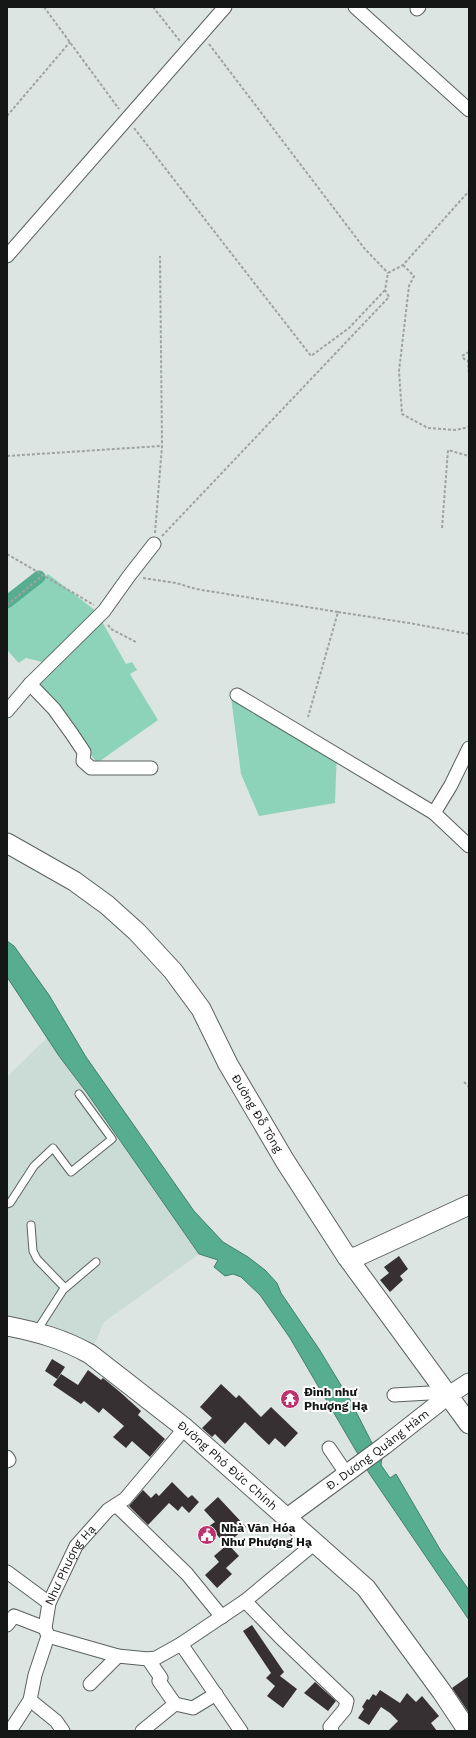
<svg xmlns="http://www.w3.org/2000/svg" width="476" height="1738" font-family="'Work Sans',sans-serif">
  <rect width="100%" height="100%" fill="#dde5e2"/>
  <!-- built -->
  <path fill="#cbdbd5" d="M 47,1038 L 199,1254 L 104,1322 L 90,1354 L 7,1326 L 7,1077 Z"/>
  <!-- green -->
  <path fill="#8dd3ba" d="M 48,574 L 96,611 L 126,664 L 132,662 L 137,670 L 130,674 L 158,720 L 97,763 L 39,683 L 59,666 L 26,658 L 19,663 L 7,650 L 7,606 Z
    M 231,697 L 337,749 L 335,803 L 259,816 L 241,774 Z"/>
  <!-- water -->
  <path fill="#57ad90" stroke="#43806b" d="M 7,941 L 14,946 L 49,995 L 86,1057 L 194,1211 L 223,1242 L 248,1257 L 265,1270 L 277,1283 L 281,1293 L 319,1349 L 350,1400 L 373,1445 L 382,1457 L 381,1465 L 390,1478 L 396,1474 L 441,1551 L 469,1590 L 469,1620 L 369,1473 L 290,1338 L 260,1295 L 241,1277 L 233,1274 L 225,1276 L 214,1267 L 218,1260 L 199,1254 L 87,1093 L 59,1056 L 7,977 Z"/>
  <g fill="none" stroke-linecap="round" stroke-linejoin="round">
    <!-- canal -->
    <path stroke="#57ad90" stroke-width="13" d="M 7,602 L 39,577"/>
  </g>
  <!-- building -->
  <path fill="#363032" d="M 399,1256 L 408,1269 L 400,1276 L 403,1280 L 390,1292 L 380,1280 L 389,1273 L 384,1267 Z
    M 52,1359 L 65,1367 L 57,1379 L 45,1371 Z
    M 88,1370 L 101,1380 L 103,1378 L 120,1392 L 141,1411 L 138,1415 L 165,1439 L 150,1457 L 132,1441 L 126,1448 L 113,1437 L 124,1426 L 103,1408 L 99,1413 L 84,1401 L 81,1404 L 53,1385 L 61,1374 L 78,1385 Z
    M 221,1384 L 236,1398 L 239,1395 L 261,1417 L 271,1407 L 298,1433 L 285,1447 L 275,1438 L 269,1445 L 245,1422 L 225,1444 L 215,1434 L 212,1437 L 202,1428 L 212,1418 L 200,1407 Z
    M 172,1482 L 188,1498 L 192,1495 L 199,1502 L 189,1513 L 182,1506 L 178,1511 L 169,1503 L 148,1525 L 129,1506 L 143,1490 L 151,1498 L 156,1493 L 159,1496 Z
    M 218,1497 L 246,1527 L 226,1545 L 209,1526 L 215,1522 L 204,1510 Z
    M 228,1544 L 239,1556 L 226,1568 L 232,1574 L 217,1588 L 205,1575 L 219,1562 L 214,1556 Z
    M 252,1625 L 284,1672 L 280,1676 L 297,1689 L 283,1708 L 267,1696 L 275,1686 L 266,1678 L 271,1673 L 243,1631 Z
    M 469,1676 L 469,1713 L 452,1688 Z
    M 315,1682 L 336,1701 L 328,1711 L 304,1693 Z
    M 380,1690 L 400,1703 L 407,1693 L 416,1702 L 422,1696 L 439,1716 L 431,1723 L 437,1731 L 388,1731 L 398,1721 L 390,1713 L 381,1707 L 369,1725 L 358,1718 L 364,1709 L 362,1707 L 367,1699 L 369,1700 L 373,1694 L 376,1696 Z"/>
  <g fill="none" stroke-linecap="round" stroke-linejoin="round">
    <defs>
      <path id="service" d="M 7,1204 L 10,1203 L 34,1166 L 53,1148 L 71,1172 L 112,1139 L 79,1094
        M 31,1225 L 33,1251 L 37,1259 L 65,1288
        M 36,1332 L 63,1290 L 96,1262"/>
      <g id="minor">
        <path d="M 355,7 L 469,110"/>
        <path d="M 417,9 L 419,7"/>
        <path d="M 7,256 L 225,7"/>
        <path d="M 30,684 L 54,709 L 72,734 L 84,752 L 83,761 L 91,768 L 151,768"/>
        <path d="M 237,695 L 434,813 L 469,846"/>
        <path d="M 7,711 L 30,684 L 104,611 L 129,576 L 154,544"/>
        <path d="M 434,813 L 451,785 L 469,748"/>
        <path d="M 394,1395 L 447,1392"/>
        <path d="M 329,1448 L 346,1473"/>
        <path d="M 7,1457 L 9,1460 L 7,1461"/>
        <path d="M 116,1505 L 187,1574 L 222,1617"/>
        <path d="M 7,1572 L 49,1603"/>
        <path d="M 245,1601 L 281,1638 L 347,1701 L 345,1709 L 330,1727 L 332,1731"/>
        <path d="M 7,1625 L 14,1616 L 45,1628"/>
        <path d="M 48,1636 L 118,1656 L 148,1659 L 156,1658 L 181,1644 L 245,1601 L 315,1543"/>
        <path d="M 181,1644 L 241,1731"/>
        <path d="M 90,1684 L 118,1656"/>
        <path d="M 30,1700 L 56,1721 L 63,1731"/>
        <path d="M 175,1704 L 193,1708 L 216,1694"/>
        <path id="s1" d="M 10,1731 L 30,1700 L 35,1675 L 48,1636 L 45,1628 L 49,1603 L 76,1546 L 108,1510 L 125,1499 L 185,1428"/>
        <path d="M 142,1731 L 175,1704 L 159,1681 L 161,1678 L 148,1659"/>
      </g>
      <g id="tertiary">
        <path id="s2" d="M 286,1518 L 384,1446 L 449,1395 L 469,1382"/>
      </g>
      <g id="secondary">
        <path id="s3" d="M 7,843 L 74,881 L 107,905 L 137,932 L 173,971 L 201,1009 L 228,1064 L 285,1161 L 347,1257 L 469,1424"/>
        <path d="M 347,1257 L 356,1257 L 469,1205"/>
        <path id="s4" d="M 7,1326 C 38,1332 63,1339 90,1354 L 185,1428 L 366,1588 L 442,1692 L 468,1731"/>
      </g>
    </defs>
    <!-- service casing -->
    <use href="#service" stroke="#5a615f" stroke-width="9"/>
    <!-- minor casing -->
    <use href="#minor" stroke="#5a615f" stroke-width="15"/>
    <!-- tertiary casing -->
    <use href="#tertiary" stroke="#5a615f" stroke-width="19"/>
    <!-- secondary casing -->
    <use href="#secondary" stroke="#5a615f" stroke-width="21"/>
    <!-- path -->
    <path stroke="#9da3a0" stroke-width="2" stroke-dasharray="3 2" stroke-linecap="butt" d="M 44,7 L 119,109
      M 153,7 L 180,41
      M 209,44 L 364,248 L 388,273
      M 7,116 L 70,42
      M 134,128 L 311,356 L 349,328 L 385,290
      M 403,265 L 414,276 L 409,286 L 399,371 L 402,414 L 428,428 L 456,430 L 469,427
      M 469,352 L 462,356 L 465,360 L 468,361 L 469,377
      M 7,456 L 161,446
      M 442,528 L 448,450 L 469,456
      M 155,533 L 162,446 L 160,256
      M 162,536 L 389,297 L 385,290 L 388,273 L 403,265 L 469,191
      M 7,554 L 94,605
      M 143,578 L 176,583 L 196,589 L 338,612 L 308,717
      M 7,605 L 43,575
      M 338,612 L 409,623 L 469,634
      M 108,625 L 111,629 L 136,642
      M 464,1082 L 469,1087"/>
    <!-- service -->
    <use href="#service" stroke="#fff" stroke-width="7"/>
    <!-- minor -->
    <use href="#minor" stroke="#fff" stroke-width="13"/>
    <!-- tertiary -->
    <use href="#tertiary" stroke="#fff" stroke-width="17"/>
    <!-- secondary -->
    <use href="#secondary" stroke="#fff" stroke-width="19"/>
  </g>
  <!-- icons -->
  <defs>
    <symbol id="temple-disc" viewBox="-11 -11 22 22"><circle r="9.5" fill="#bc326c" stroke="#fff"/><path d="M0-6L5-2H3V0L6.5 2.5H4V6H1.5V3h-3V6H-4V2.5H-6.5L-3 0V-2H-5Z" fill="#fff"/></symbol>
    <symbol id="civic-disc" viewBox="-11 -11 22 22"><circle r="9.5" fill="#bc326c" stroke="#fff"/><path d="M-.6-6.5H3V-4.5H.6V-3L4-1V1h2V6H-6V1h2V-1L-.6-3ZM-1.2 2.5V6h2.4V2.5Z" fill="#fff"/></symbol>
  </defs>
  <g fill-rule="evenodd">
    <use href="#temple-disc" x="279" y="1388" width="22" height="22"/>
    <use href="#civic-disc" x="196" y="1524" width="22" height="22"/>
  </g>
  <g text-anchor="middle" dominant-baseline="central" stroke-width="4" stroke-linejoin="round" paint-order="stroke">
    <!-- street labels -->
    <g font-size="12" fill="#151716" stroke="#fff">
      <text stroke="none"><textPath href="#s3" startOffset="377">Đường Đỗ Tông</textPath></text>
      <text stroke="none"><textPath href="#s2" startOffset="114">Đ. Dương Quảng Hàm</textPath></text>
      <text stroke="none"><textPath href="#s4" startOffset="265">Đường Phó Đức Chính</textPath></text>
      <text stroke="none"><textPath href="#s1" startOffset="181">Như Phượng Hạ</textPath></text>
    </g>
    <!-- poi labels -->
    <g font-size="12" font-weight="bold" fill="#151716" stroke="#fff" text-anchor="start">
      <text x="304" y="1392">Đình như<tspan x="304" dy="14">Phượng Hạ</tspan></text>
      <text x="221" y="1528">Nhà Văn Hóa<tspan x="221" dy="14">Như Phượng Hạ</tspan></text>
    </g>
  </g>
  <!-- border -->
  <rect width="476" height="1738" fill="none" stroke="#151716" stroke-width="16"/>
</svg>
